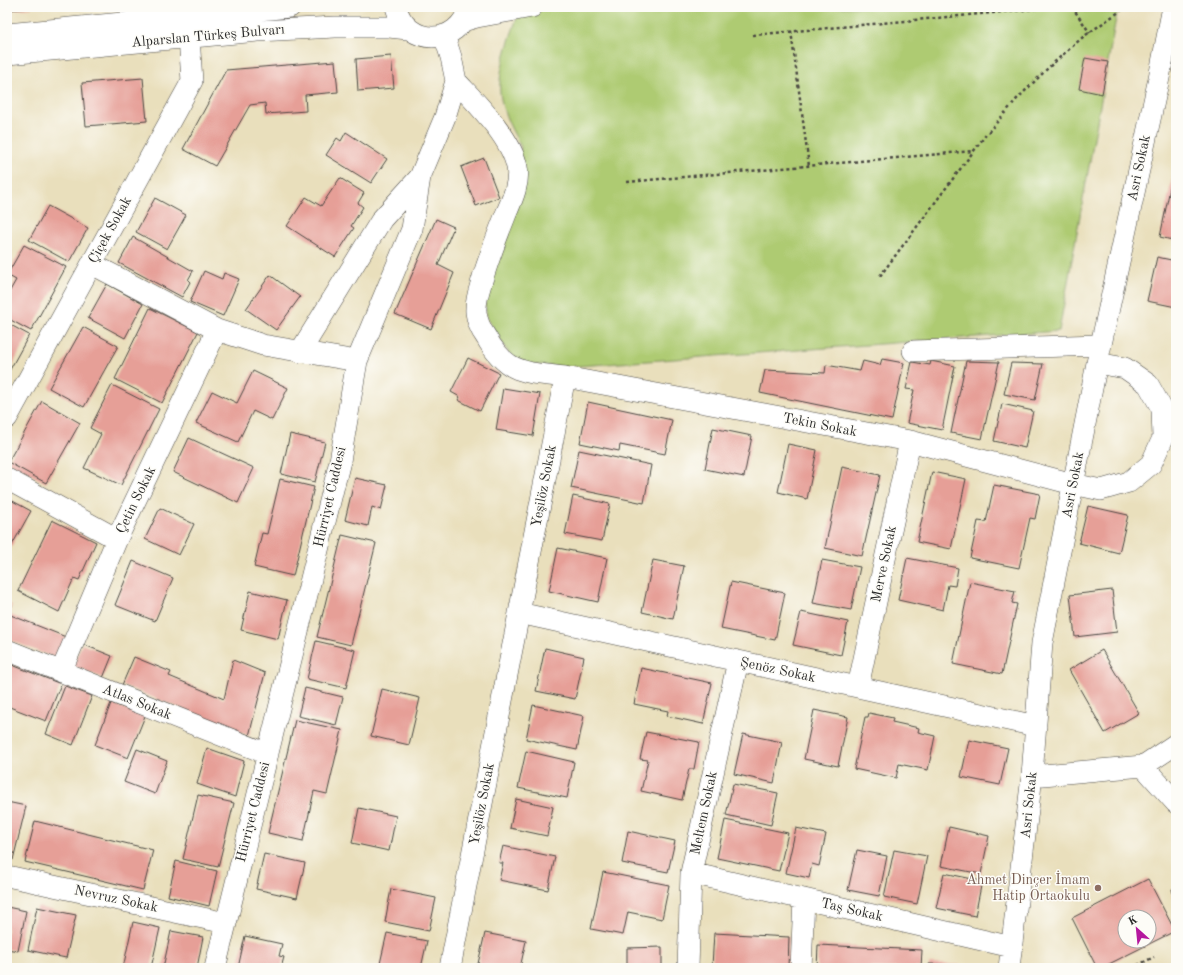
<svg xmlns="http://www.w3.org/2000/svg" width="1183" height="975" font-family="'Old Standard TT',serif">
  <rect width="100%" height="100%" fill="#fdfcf7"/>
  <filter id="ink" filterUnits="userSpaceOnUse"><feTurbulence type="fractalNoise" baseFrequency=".025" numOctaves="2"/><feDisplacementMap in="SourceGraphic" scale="8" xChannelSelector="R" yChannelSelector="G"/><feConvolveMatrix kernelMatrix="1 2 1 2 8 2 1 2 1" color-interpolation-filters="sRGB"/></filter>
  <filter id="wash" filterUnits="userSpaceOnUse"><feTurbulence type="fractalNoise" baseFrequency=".012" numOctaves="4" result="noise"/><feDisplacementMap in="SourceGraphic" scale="16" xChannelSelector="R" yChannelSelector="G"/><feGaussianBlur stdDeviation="0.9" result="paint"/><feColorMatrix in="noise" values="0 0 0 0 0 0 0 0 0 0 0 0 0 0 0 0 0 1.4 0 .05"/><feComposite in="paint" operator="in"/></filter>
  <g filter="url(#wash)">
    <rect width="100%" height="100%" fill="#e9dfbc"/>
    <!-- green -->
    <path fill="#aecb72" stroke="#6c7b4e" d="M 532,7 L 1118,7 L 1059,331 L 565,367 L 528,364 L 510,355 L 487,319 L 485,304 L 521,147 C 513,132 504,116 501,99 C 495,74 512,33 520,9 Z"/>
    <g id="blocks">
      <!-- building -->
      <path fill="#e69f97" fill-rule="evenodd" d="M 7,7 L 32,7 L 32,8 L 7,10 Z
        M 391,56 L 394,88 L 358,91 L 356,59 Z
        M 1085,58 L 1108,62 L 1102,94 L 1079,89 Z
        M 335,61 L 338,92 L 305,95 L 306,111 L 266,114 L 265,103 L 250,105 L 215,166 L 183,149 L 226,70 Z
        M 143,78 L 147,121 L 86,126 L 82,83 Z
        M 346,132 L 387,159 L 371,183 L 326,155 L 337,138 L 341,141 Z
        M 484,158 L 499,197 L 476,206 L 461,167 Z
        M 1175,164 L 1176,164 L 1176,241 L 1160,237 Z
        M 340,178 L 364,193 L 358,203 L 363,207 L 351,226 L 354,228 L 335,257 L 287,226 L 306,197 L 321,206 Z
        M 155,198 L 186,215 L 167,249 L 136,232 Z
        M 48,206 L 88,228 L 69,262 L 29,240 Z
        M 436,219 L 454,227 L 438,265 L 454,273 L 431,329 L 395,314 Z
        M 133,237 L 193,271 L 188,280 L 190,282 L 182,297 L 119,263 Z
        M 24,245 L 66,267 L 31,331 L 7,318 L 7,296 L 16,280 L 7,275 Z
        M 1157,257 L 1176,261 L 1176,307 L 1147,301 Z
        M 204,271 L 222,279 L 224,273 L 239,279 L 223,316 L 190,302 Z
        M 270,275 L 300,297 L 276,330 L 246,309 Z
        M 107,284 L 143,304 L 125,338 L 88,318 Z
        M 150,308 L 198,332 L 162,403 L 115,379 Z
        M 7,323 L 29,335 L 7,375 Z
        M 83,327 L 118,346 L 84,407 L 49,388 Z
        M 468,358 L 499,373 L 480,411 L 458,400 L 460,397 L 451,392 Z
        M 882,359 L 904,363 L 892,420 L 760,393 L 765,370 L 825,373 L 826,365 L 860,371 L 863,361 L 880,365 Z
        M 931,361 L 955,366 L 942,430 L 907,423 L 914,390 L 906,389 L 912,362 L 930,365 Z
        M 966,361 L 999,362 L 982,439 L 951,433 Z
        M 1011,363 L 1043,364 L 1035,400 L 1004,394 Z
        M 253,371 L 288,388 L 272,420 L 253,411 L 238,442 L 196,423 L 212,391 L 237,403 Z
        M 112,385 L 159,409 L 121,485 L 84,468 L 101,434 L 90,428 Z
        M 503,388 L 540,394 L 533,436 L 496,430 Z
        M 42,401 L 80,423 L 46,483 L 8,462 Z
        M 588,402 L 672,420 L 665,454 L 620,445 L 619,451 L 580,443 Z
        M 1002,404 L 1033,411 L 1025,448 L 994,441 Z
        M 713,428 L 752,436 L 744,477 L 705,469 Z
        M 290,434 L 325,442 L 315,482 L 281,474 Z
        M 189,438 L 254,468 L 238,503 L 173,472 Z
        M 788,444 L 817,450 L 807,499 L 778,492 Z
        M 579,450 L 651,465 L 644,503 L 571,488 Z
        M 842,467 L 880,475 L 862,556 L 825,548 Z
        M 932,472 L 966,479 L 951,549 L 917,542 Z
        M 355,478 L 387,485 L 381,510 L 372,507 L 368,526 L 345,520 Z
        M 280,479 L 314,487 L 293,576 L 254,567 L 262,533 L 267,534 Z
        M 994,485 L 1040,494 L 1035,519 L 1030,518 L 1019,568 L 970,558 L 978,521 L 986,522 Z
        M 573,496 L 610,504 L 602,541 L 565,534 Z
        M 7,498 L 31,511 L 7,554 Z
        M 1088,506 L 1128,515 L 1119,553 L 1079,543 Z
        M 160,508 L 194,524 L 179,555 L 145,539 Z
        M 52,520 L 96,542 L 79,580 L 74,578 L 59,612 L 18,591 Z
        M 342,535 L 376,543 L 351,645 L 317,637 Z
        M 558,548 L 607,558 L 598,602 L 549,591 Z
        M 907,558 L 958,568 L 955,586 L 948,585 L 943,610 L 898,600 Z
        M 653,560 L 684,566 L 673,619 L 642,612 Z
        M 822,560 L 860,567 L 851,610 L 813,603 Z
        M 133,561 L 173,578 L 155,621 L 115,605 Z
        M 731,582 L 785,593 L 775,640 L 721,629 Z
        M 970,582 L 1015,591 L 1012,603 L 1017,604 L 1002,674 L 953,664 Z
        M 1112,590 L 1117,632 L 1075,637 L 1070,595 Z
        M 250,591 L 287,600 L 278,639 L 241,630 Z
        M 7,603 L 12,605 L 8,614 L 66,637 L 57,659 L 7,639 Z
        M 801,612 L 848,622 L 841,655 L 793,645 Z
        M 316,641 L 355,650 L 346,688 L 307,679 Z
        M 82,644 L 112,656 L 103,678 L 73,666 Z
        M 545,648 L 584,657 L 575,699 L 536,691 Z
        M 1102,650 L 1139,713 L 1105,733 L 1069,670 Z
        M 134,657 L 171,672 L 169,676 L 224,699 L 233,660 L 265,673 L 249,736 L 122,685 Z
        M 7,663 L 61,684 L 46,721 L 7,706 L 9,697 L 7,696 Z
        M 641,668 L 712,683 L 703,724 L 667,716 L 668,711 L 634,704 Z
        M 65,686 L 92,696 L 73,745 L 46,734 Z
        M 305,688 L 343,697 L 336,725 L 298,716 Z
        M 382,689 L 420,698 L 409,745 L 371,736 Z
        M 111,703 L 145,716 L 128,758 L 95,745 Z
        M 533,705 L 584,716 L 577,750 L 526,739 Z
        M 814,710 L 848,717 L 838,766 L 804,759 Z
        M 869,713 L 893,718 L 892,722 L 919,728 L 918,732 L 935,736 L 928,770 L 899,764 L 896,778 L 854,769 L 865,717 L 868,717 Z
        M 295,720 L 342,730 L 327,794 L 314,791 L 303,841 L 268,833 Z
        M 646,732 L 699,742 L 694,769 L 689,769 L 682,800 L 641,791 L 648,760 L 640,759 Z
        M 743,734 L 782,742 L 774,783 L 734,774 Z
        M 969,740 L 1008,748 L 1000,785 L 961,777 Z
        M 207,748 L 244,761 L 235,797 L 197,784 Z
        M 137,749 L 167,761 L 155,794 L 124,782 Z
        M 526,751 L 574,762 L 567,798 L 518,788 Z
        M 733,784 L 778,793 L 771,825 L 726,815 Z
        M 198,795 L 234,803 L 218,867 L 183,859 Z
        M 516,799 L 553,807 L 547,836 L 510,828 Z
        M 7,802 L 26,806 L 13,860 L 7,858 Z
        M 359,808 L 396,816 L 389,851 L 352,843 Z
        M 725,820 L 788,833 L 779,871 L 717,858 Z
        M 35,821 L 153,850 L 143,890 L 25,862 Z
        M 949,827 L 989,836 L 981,874 L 941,866 Z
        M 796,828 L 826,834 L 819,866 L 812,864 L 809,878 L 786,873 Z
        M 628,831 L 675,841 L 668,872 L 622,863 Z
        M 503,846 L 555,857 L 548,890 L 499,880 L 503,863 L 499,863 Z
        M 857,850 L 887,856 L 879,896 L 848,890 Z
        M 894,850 L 927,856 L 917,904 L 884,897 Z
        M 264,854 L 305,863 L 297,898 L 256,889 Z
        M 176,861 L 217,871 L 209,906 L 168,896 Z
        M 603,872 L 669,885 L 662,919 L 628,912 L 623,935 L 591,929 Z
        M 944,873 L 982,881 L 975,916 L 936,908 Z
        M 1148,879 L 1175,931 L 1101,968 L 1097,968 L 1072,918 ZM 1125,917 L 1149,917 L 1149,941 L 1125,941 Z
        M 1176,888 L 1176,905 L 1175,905 L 1172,889 Z
        M 391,889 L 436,898 L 429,931 L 385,922 Z
        M 7,907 L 26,911 L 18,951 L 7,949 Z
        M 37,907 L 76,915 L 66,958 L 28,950 Z
        M 133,922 L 160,928 L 151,968 L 123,968 Z
        M 171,931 L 203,937 L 197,968 L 163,968 Z
        M 387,933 L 427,941 L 421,968 L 379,968 Z
        M 485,933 L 526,941 L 520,968 L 477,968 Z
        M 714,933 L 789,937 L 788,968 L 751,968 L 712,966 Z
        M 245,936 L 282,944 L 279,956 L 284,957 L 281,968 L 238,968 Z
        M 818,945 L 922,950 L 921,968 L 817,968 Z
        M 662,947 L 662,968 L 627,968 L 627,948 Z
        M 929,964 L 962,965 L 962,968 L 929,968 Z"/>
    </g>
  </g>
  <g filter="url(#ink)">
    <use href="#blocks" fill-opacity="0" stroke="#484641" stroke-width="1"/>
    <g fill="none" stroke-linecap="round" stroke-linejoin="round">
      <defs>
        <path id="minor" d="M 396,7 C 406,47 459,47 469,7
          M 463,21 L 477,17 L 532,7
          M 7,34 L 290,7
          M 7,54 L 258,31 L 335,27 L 389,27 L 408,29
          M 456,81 C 476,103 511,137 517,167 C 520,183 512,200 506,214 C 498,234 490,255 483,277 C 480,288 475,300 476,312 C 477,321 481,330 486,337 C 507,375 526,372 565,377 L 910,441 L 1073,484 L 1101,490 L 1129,482 L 1151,464 L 1163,438 L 1162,409 L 1148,384 L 1125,368 L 1097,363
          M 92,264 L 217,330 L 263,345 L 357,361
          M 913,351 L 1100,345
          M 300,352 L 382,219 L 420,177
          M 7,418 L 192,81 L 189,37
          M 7,479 L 117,539
          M 519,613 L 1036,726
          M 7,650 L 268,754
          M 61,672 L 117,539 L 217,330
          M 858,687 L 910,441
          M 1143,766 L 1176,744
          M 1032,776 L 1143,766 L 1176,803
          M 691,873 L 1012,947
          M 7,876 L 226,923
          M 215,968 L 340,461 L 357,361 L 412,229 L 420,177 L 445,117 L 456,81 L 451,57 L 444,35
          M 450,968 L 565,377
          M 688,968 L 691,873 L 738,661
          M 801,968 L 804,899
          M 1009,968 L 1032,776 L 1042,643 L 1097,363 L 1159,78 L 1173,7"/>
      </defs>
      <!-- minor casing -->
      <use href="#minor" stroke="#484641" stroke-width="22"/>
      <!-- path -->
      <path stroke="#484641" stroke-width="2.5" stroke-dasharray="3 3" stroke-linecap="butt" d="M 1072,7 L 1090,33
        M 791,31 L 809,166
        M 753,35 L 1056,7
        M 627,182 L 973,151
        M 880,276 L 985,136 L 1016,100 L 1049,67 L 1083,37 L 1126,7
        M 1132,968 L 1154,957"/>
      <!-- minor -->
      <use href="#minor" stroke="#fff" stroke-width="21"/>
    </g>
  </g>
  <!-- markers -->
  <circle fill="#8d6e63" stroke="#fdfcf7" stroke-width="1.5" cx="1098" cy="888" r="4"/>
  <g text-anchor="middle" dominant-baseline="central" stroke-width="3" stroke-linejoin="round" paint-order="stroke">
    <!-- street labels -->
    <g font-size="14" fill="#2b2b2b" stroke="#fdfcf7">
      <text transform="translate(208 36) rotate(-5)">Alparslan Türkeş Bulvarı</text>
      <text transform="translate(1139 168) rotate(-78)">Asri Sokak</text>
      <text transform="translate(110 230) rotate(-61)">Çiçek Sokak</text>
      <text transform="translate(820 425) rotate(11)">Tekin Sokak</text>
      <text transform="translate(1073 485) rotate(-79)">Asri Sokak</text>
      <text transform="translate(544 486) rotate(-79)">Yeşilöz Sokak</text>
      <text transform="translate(330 497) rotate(-77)">Hürriyet Caddesi</text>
      <text transform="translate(136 500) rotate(-64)">Çetin Sokak</text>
      <text transform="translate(884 564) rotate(-78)">Merve Sokak</text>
      <text transform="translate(778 670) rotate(12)">Şenöz Sokak</text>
      <text transform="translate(137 702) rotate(22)">Atlas Sokak</text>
      <text transform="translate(482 804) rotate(-79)">Yeşilöz Sokak</text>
      <text transform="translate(1029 805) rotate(-84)">Asri Sokak</text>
      <text transform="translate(253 812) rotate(-76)">Hürriyet Caddesi</text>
      <text transform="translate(704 813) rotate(-78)">Meltem Sokak</text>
      <text transform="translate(116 899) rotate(12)">Nevruz Sokak</text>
      <text transform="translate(852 910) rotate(13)">Taş Sokak</text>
    </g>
    <!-- education labels -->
    <g font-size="14" fill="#785e54" stroke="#fdfcf7" text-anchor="end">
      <text x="1090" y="880">Ahmet Dinçer İmam<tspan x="1090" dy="16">Hatip Ortaokulu</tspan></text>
    </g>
  </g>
  <!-- margin -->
  <rect width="1183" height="975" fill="none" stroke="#fdfcf7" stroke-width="24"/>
  <!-- north arrow -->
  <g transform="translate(1137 929) rotate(333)"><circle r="19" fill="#fdfcf7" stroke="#a9a8a5"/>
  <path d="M0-3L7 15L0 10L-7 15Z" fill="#b5179e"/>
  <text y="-6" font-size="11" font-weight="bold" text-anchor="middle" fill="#2b2b2b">K</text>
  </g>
</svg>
